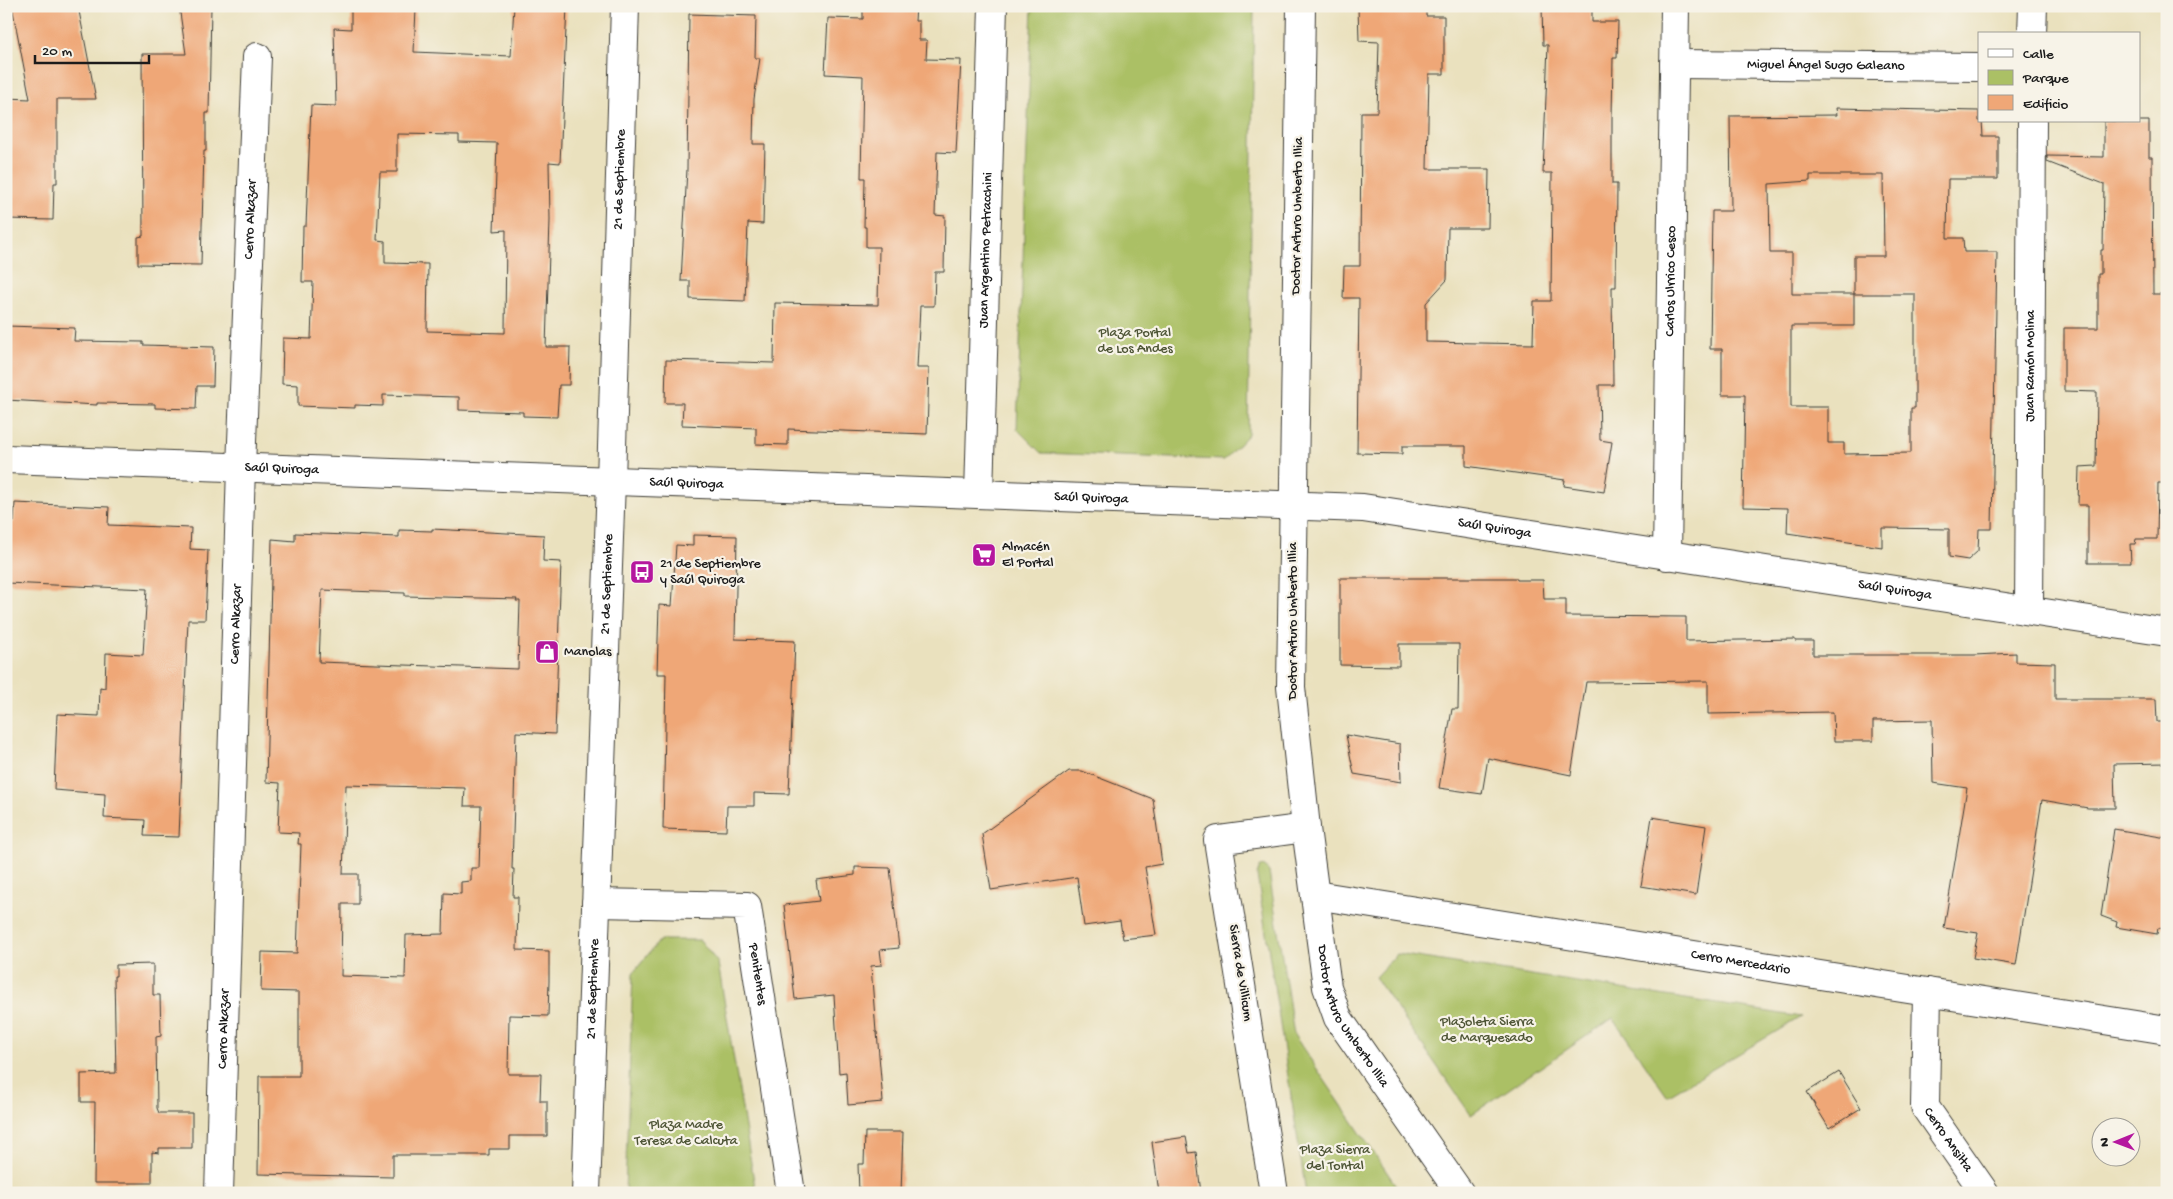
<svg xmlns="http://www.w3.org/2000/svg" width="2173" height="1199" font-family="'Gochi Hand',sans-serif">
  <rect width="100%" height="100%" fill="#f7f3e8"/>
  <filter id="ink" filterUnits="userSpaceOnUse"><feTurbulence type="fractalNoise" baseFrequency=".02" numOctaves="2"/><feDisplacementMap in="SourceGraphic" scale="10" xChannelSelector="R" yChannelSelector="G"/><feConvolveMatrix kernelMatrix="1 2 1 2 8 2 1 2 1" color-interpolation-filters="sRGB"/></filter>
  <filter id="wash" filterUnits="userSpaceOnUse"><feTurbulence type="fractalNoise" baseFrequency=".0096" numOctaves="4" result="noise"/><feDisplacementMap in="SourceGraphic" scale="20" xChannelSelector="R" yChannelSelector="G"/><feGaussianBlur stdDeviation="1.12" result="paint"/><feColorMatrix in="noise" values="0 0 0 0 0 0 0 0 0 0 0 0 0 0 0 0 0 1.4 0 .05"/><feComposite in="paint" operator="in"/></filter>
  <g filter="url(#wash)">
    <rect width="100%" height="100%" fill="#eae1be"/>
    <!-- green -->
    <path fill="#abc065" stroke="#646e40" d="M 1032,6 L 1254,6 L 1248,435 L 1224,460 L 1041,453 L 1017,429 Z
      M 1264,866 L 1269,872 L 1294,1035 L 1401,1193 L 1306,1193 L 1257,875 L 1260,867 Z
      M 660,940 L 700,940 L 718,963 L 756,1193 L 625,1193 L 633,973 Z
      M 1397,954 L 1801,1017 L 1667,1096 L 1613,1018 L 1471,1115 L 1375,977 Z"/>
    <g id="blocks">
      <!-- building -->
      <path fill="#efa777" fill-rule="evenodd" d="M 12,6 L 78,6 L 96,99 L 57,99 L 57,183 L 54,183 L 53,220 L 6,219 L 6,98 L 30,99 Z
        M 179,6 L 211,6 L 209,113 L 206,113 L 206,151 L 204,151 L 201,265 L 138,264 L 138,237 L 143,236 L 142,54 L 186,54 Z
        M 514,6 L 567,6 L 560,163 L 549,162 L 550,220 L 546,347 L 570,347 L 569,385 L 559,385 L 557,417 L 523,416 L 523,412 L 459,410 L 459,397 L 383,395 L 383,406 L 355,405 L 355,408 L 298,406 L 298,385 L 282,384 L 283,338 L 311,339 L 313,282 L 302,282 L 303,226 L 306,226 L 311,105 L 336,106 L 334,28 L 351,29 L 351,7 L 416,9 L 414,52 L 511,56 ZM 397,134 L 459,135 L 459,142 L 497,143 L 494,231 L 506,230 L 505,333 L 427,331 L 428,264 L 385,263 L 385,241 L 377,240 L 380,172 L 397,172 Z
        M 863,6 L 916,6 L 915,21 L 919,21 L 919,40 L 927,40 L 926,59 L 961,60 L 956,153 L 937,152 L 935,215 L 945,216 L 944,272 L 935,272 L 934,306 L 920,306 L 917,368 L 929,368 L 927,434 L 788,429 L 788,445 L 756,444 L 756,428 L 682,425 L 683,403 L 665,403 L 666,360 L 774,363 L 775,303 L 878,305 L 879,247 L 866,247 L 866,227 L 864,227 L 865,178 L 861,178 L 863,76 L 825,74 L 828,18 L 863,19 Z
        M 1358,6 L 1426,6 L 1426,16 L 1444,16 L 1444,74 L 1429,74 L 1427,169 L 1489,169 L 1488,228 L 1448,228 L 1447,280 L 1426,303 L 1426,342 L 1533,344 L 1534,301 L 1551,301 L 1552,173 L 1543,173 L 1548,45 L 1543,45 L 1542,6 L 1592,6 L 1592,22 L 1618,22 L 1617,58 L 1613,58 L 1612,118 L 1612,184 L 1617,184 L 1616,287 L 1612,287 L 1613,385 L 1599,385 L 1600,440 L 1612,442 L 1604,492 L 1564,486 L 1565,480 L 1466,466 L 1466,446 L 1402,446 L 1402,454 L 1357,453 L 1359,298 L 1343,298 L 1344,266 L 1360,266 L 1361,112 L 1377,112 L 1379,42 L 1359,41 Z
        M 689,14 L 756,16 L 755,58 L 760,58 L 754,99 L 753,144 L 765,144 L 763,224 L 748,223 L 745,301 L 690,299 L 690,281 L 681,281 L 687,169 Z
        M 1836,108 L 1979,111 L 1979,121 L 1982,121 L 1983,136 L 1998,136 L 1998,179 L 1948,179 L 1947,238 L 1963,238 L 1964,252 L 1997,252 L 1992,529 L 1979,529 L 1978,551 L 1968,560 L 1949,557 L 1949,529 L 1882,528 L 1882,547 L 1787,533 L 1788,508 L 1743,507 L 1745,395 L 1722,395 L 1722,349 L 1710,349 L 1712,211 L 1731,211 L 1730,116 L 1837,115 ZM 1810,175 L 1883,175 L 1884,256 L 1854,256 L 1854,294 L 1792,294 L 1792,253 L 1770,253 L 1769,184 L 1810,181 ZM 1854,294 L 1915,294 L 1915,408 L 1911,408 L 1911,453 L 1844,454 L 1844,443 L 1828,443 L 1828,407 L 1791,407 L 1791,326 L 1854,326 Z
        M 2104,121 L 2149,121 L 2149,157 L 2152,157 L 2153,294 L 2167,294 L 2165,396 L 2167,396 L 2167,483 L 2158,483 L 2157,539 L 2136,539 L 2135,544 L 2130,544 L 2131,563 L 2088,563 L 2088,505 L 2078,505 L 2079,467 L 2096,466 L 2097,392 L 2064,391 L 2064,328 L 2098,328 L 2098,274 L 2101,274 L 2101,250 L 2103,250 L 2104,184 L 2047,162 L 2047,156 L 2104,157 Z
        M 6,326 L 75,328 L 74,341 L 143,342 L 143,345 L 214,347 L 213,386 L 197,386 L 196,409 L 155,408 L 155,404 L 97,403 L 97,405 L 6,400 Z
        M 15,503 L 109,507 L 108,525 L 191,528 L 190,549 L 208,550 L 205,620 L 188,620 L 179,837 L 144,836 L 145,820 L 104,818 L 105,794 L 54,790 L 57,714 L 99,716 L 100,687 L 105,688 L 106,653 L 143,655 L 147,589 L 6,583 L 6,522 L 14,522 Z
        M 432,529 L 544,535 L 543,561 L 561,562 L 555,734 L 516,732 L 512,869 L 514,869 L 513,897 L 518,897 L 517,950 L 549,951 L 549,981 L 548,1016 L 509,1015 L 508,1074 L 541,1074 L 540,1101 L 547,1101 L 547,1136 L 510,1136 L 510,1149 L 489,1149 L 489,1155 L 393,1155 L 393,1177 L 258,1174 L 259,1076 L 299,1076 L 299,992 L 261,991 L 262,952 L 297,953 L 301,844 L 298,844 L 299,833 L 278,832 L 280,783 L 266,782 L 272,539 L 295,541 L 295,533 L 399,537 L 399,530 L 432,531 ZM 322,590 L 405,593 L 405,596 L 517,599 L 516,601 L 520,601 L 518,669 L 319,662 ZM 346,785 L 465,788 L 464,806 L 481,806 L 479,868 L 471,868 L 471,881 L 461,882 L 461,894 L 444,893 L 443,934 L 406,935 L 405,978 L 341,976 L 342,904 L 358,904 L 358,874 L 343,874 Z
        M 693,535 L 737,536 L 735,639 L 795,641 L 789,794 L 754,793 L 754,806 L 727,806 L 726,831 L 663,829 L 666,674 L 657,674 L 659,605 L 672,606 L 676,545 L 693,546 Z
        M 1340,578 L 1517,578 L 1517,580 L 1543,580 L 1544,599 L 1566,599 L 1566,616 L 1686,617 L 1686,641 L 1795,639 L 1795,641 L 1813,641 L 1813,655 L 1974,655 L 2016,653 L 2016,662 L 2055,663 L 2055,699 L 2156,699 L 2157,722 L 2167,722 L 2167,763 L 2114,764 L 2115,808 L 2088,808 L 2042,800 L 2016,965 L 1973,958 L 1978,933 L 1944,928 L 1967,788 L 1933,783 L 1932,720 L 1873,721 L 1873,741 L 1834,741 L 1833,712 L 1708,714 L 1708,681 L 1586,682 L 1571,775 L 1488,758 L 1482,794 L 1439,788 L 1452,709 L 1458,709 L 1459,644 L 1399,644 L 1399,666 L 1340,665 Z
        M 1346,735 L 1400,744 L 1401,782 L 1354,774 Z
        M 1069,771 L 1082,771 L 1153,799 L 1162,864 L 1145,867 L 1156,935 L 1123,939 L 1120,921 L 1084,926 L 1077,877 L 991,890 L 982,834 Z
        M 1652,817 L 1706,826 L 1696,895 L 1641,886 Z
        M 2114,829 L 2167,838 L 2167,929 L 2158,928 L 2157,934 L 2116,927 L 2117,922 L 2101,916 Z
        M 855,867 L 890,868 L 899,948 L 880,950 L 882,965 L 871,966 L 876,1032 L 877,1032 L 883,1102 L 848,1105 L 846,1072 L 839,1073 L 834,995 L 795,999 L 784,905 L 819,901 L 816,880 L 855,875 Z
        M 153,964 L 153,995 L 160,995 L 161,1036 L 156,1037 L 157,1108 L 159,1113 L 192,1113 L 192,1148 L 159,1148 L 159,1153 L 152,1152 L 152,1183 L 94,1183 L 95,1102 L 81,1102 L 81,1074 L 116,1073 L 114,976 L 116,976 L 116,965 Z
        M 1839,1072 L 1861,1108 L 1829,1128 L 1807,1092 Z
        M 865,1132 L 903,1132 L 901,1193 L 859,1193 L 858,1164 L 864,1164 Z
        M 1186,1137 L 1189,1153 L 1196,1152 L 1201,1193 L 1159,1193 L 1152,1142 Z"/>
    </g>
  </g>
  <g filter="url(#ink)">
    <use href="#blocks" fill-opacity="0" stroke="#3b3a34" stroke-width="1"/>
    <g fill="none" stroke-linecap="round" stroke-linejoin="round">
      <defs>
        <g id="minor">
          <path id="s1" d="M 1301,6 L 1291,687 L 1306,828 L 1327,987 L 1338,1018 L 1460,1193"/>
          <path d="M 2032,34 L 2033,6"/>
          <path id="s2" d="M 1674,64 L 1979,67"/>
          <path id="s3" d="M 6,459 L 1363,508 L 2167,632"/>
          <path id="s4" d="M 979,494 L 993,6"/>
          <path id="s5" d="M 1667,556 L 1675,6"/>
          <path id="s6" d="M 2029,610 L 2032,121"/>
          <path id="s7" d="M 1315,895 L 2167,1030"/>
          <path id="s8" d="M 596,903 L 747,906 L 791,1193"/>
          <path id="s9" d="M 1927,992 L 1925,1107 L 1985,1193"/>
          <path id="s10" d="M 219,1193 L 241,467 L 257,57"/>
          <path id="s11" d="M 586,1193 L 611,481 L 625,6"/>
          <path d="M 1274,1193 L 1218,840 L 1306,828"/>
        </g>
      </defs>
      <!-- minor casing -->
      <use href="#minor" stroke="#3b3a34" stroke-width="30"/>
      <!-- minor -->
      <use href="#minor" stroke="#fff" stroke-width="28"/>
    </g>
  </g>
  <!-- icons -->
  <defs>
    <symbol id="supermarket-square" viewBox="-11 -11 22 22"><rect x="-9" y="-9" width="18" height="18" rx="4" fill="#b5179e" stroke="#f7f3e8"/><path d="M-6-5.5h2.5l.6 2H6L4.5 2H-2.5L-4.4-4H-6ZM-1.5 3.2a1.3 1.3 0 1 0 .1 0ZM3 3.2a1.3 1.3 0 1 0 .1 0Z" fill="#fff"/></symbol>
    <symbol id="bus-square" viewBox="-11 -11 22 22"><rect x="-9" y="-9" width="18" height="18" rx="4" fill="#b5179e" stroke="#f7f3e8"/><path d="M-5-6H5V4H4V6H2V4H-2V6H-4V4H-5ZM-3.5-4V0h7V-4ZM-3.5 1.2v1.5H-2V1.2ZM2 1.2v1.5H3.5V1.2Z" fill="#fff"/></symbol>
    <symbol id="shop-square" viewBox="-11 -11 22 22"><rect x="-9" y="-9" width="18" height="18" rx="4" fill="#b5179e" stroke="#f7f3e8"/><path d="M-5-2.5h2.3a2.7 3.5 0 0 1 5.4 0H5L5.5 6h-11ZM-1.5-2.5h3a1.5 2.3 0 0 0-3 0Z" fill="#fff"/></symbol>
  </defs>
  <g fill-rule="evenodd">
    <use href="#supermarket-square" x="970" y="541" width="28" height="28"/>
    <use href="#bus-square" x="628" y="558" width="28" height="28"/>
    <use href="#shop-square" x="533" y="638" width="28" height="28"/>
  </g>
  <g text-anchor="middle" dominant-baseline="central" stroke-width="4.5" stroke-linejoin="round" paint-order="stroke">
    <!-- street labels -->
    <g font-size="14" fill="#1c1c1c" stroke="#f7f3e8">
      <text stroke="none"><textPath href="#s2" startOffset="152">Miguel Ángel Sugo Galeano</textPath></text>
      <text stroke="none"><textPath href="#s11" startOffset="1014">21 de Septiembre</textPath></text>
      <text transform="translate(1298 216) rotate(-89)">Doctor Arturo Umberto Illia</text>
      <text stroke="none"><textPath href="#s10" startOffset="974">Cerro Alkazar</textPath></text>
      <text stroke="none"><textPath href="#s4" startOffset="244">Juan Argentino Petracchini</textPath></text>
      <text stroke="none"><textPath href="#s5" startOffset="275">Carlos Ulrrico Cesco</textPath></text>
      <text stroke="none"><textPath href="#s6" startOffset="244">Juan Ramón Molina</textPath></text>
      <text stroke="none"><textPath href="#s3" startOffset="276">Saúl Quiroga</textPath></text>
      <text stroke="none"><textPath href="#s3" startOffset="681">Saúl Quiroga</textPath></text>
      <text stroke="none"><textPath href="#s3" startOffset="1086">Saúl Quiroga</textPath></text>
      <text stroke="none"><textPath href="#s3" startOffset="1491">Saúl Quiroga</textPath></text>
      <text stroke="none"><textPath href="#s11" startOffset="609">21 de Septiembre</textPath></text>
      <text stroke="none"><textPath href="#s3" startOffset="1896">Saúl Quiroga</textPath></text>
      <text transform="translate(1293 621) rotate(-90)">Doctor Arturo Umberto Illia</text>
      <text stroke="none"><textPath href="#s10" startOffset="569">Cerro Alkazar</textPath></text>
      <text stroke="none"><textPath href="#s7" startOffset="431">Cerro Mercedario</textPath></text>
      <text transform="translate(1240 973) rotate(81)">Sierra de Villicum</text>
      <text stroke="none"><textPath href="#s8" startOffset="220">Penitentes</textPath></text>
      <text stroke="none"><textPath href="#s11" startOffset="204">21 de Septiembre</textPath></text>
      <text stroke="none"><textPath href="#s1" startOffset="1020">Doctor Arturo Umberto Illia</textPath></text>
      <text stroke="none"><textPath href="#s10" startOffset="164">Cerro Alkazar</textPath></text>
      <text stroke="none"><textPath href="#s9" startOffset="155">Cerro Ansilta</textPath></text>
    </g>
    <!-- park labels -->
    <g font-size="14" fill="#4e5536" stroke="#f7f3e8">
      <text x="1135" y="333">Plaza Portal<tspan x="1135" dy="16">de Los Andes</tspan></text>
      <text x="1487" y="1022">Plazoleta Sierra<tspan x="1487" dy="16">de Marquesado</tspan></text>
      <text x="686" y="1125">Plaza Madre<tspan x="686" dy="16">Teresa de Calcuta</tspan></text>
      <text x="1335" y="1150">Plaza Sierra<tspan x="1335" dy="16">del Tontal</tspan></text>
    </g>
    <!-- poi labels -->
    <g font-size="14" fill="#1c1c1c" stroke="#f7f3e8" text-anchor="start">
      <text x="1002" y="547">Almacén<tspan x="1002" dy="16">El Portal</tspan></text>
      <text x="660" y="564">21 de Septiembre<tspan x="660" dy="16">y Saúl Quiroga</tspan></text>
      <text x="564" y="652">Manolas</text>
    </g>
  </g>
  <!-- margin -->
  <rect width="2173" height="1199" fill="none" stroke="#f7f3e8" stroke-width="25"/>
  <!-- legend -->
  <rect x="1978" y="32" width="162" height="90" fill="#f7f3e8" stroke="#9f9d96"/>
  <rect x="1988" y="49" width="25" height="8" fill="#ffffff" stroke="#9f9d96"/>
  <text x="2023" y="58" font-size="15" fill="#1c1c1c">Calle</text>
  <rect x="1988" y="70" width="25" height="15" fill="#abc065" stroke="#9f9d96"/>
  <text x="2023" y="82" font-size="15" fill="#1c1c1c">Parque</text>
  <rect x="1988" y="95" width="25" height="15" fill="#efa777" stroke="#9f9d96"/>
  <text x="2023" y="108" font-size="15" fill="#1c1c1c">Edificio</text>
  <!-- north arrow -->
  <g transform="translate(2116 1142) rotate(269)"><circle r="24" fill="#f7f3e8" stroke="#9f9d96"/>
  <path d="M0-4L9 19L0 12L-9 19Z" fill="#b5179e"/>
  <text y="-8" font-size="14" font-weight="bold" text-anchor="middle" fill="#1c1c1c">N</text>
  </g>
  <!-- scale -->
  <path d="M35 55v8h114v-8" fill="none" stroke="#1c1c1c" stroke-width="2.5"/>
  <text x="42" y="55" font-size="15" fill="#1c1c1c" stroke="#f7f3e8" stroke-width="4" paint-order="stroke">20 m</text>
</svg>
